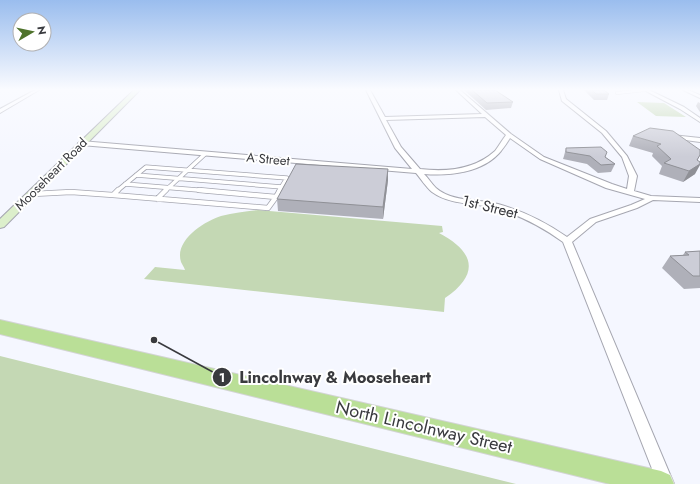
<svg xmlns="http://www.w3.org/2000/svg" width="700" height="484" font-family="Jost,sans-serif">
  <rect width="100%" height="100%" fill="#f5f7ff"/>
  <!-- green -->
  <path fill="#c4d8b4" d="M 637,102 L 664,103 L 686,117 L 656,116 Z
    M 258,210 L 442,226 L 443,232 L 439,233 C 475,252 480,274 445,298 L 444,312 L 144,279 L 155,267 L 185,270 C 184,267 182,264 181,262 C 174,240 205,221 221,216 C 234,213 246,211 258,210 Z
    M 0,356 L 516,484 L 0,484 Z"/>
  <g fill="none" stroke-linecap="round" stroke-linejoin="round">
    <defs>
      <path id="lane-far2" d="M 617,93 L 645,90"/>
      <path id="lane-far1" d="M 136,175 L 282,187
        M 125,184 L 210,191
        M 117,191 L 146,167 L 287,178 L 279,191
        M 165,191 L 205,154"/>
      <path id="lane" d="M 33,194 L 71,192 L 113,195 L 118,190
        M 113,195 L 268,208 L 276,197 L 199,190
        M 276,197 L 280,190
        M 157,199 L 166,190"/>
      <path id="street" d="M 35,90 L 39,90 L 0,113 L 0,109 Z
        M 366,90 L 370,90 L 385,117 L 482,114 L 456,90 L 460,90 L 511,134 L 544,157 L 612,184 L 627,189 L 629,176 L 622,157 L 602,133 L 562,101 L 559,90 L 563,90 L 566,99 L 606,131 L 627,156 L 637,176 L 634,191 L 651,196 L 700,198 L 700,202 L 653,200 L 637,208 L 596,222 L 572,242 L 674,484 L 658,484 L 563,242 C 542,227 520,215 494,208 C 474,203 450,205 432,192 C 426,187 421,179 416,173 L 81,145 L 78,143 L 81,141 L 412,169 L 395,148 ZM 485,117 L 506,135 C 502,140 499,146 495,151 C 474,170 446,172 420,169 L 401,147 L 386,120 ZM 510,138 L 540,159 L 606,188 L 645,199 L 631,205 L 590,219 L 567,237 C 545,222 523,211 498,204 C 478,199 452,202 436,188 C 432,184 428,178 424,174 C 449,176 483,173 501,151 C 504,147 507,143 510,138 Z
        M 644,90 L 649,90 L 684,107 L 700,118 L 700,122 L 680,109 Z
        M 683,90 L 688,90 L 700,95 L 700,98 Z
        M 672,135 L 700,138 L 700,142 L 670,138 L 669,137 Z"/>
      <path id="secondary" d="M 134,90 L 140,90 L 4,227 L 0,228 L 0,219 Z"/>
      <path id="primary" d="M 0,320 L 661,471 L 670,475 L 674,484 L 610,484 L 0,334 Z"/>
    </defs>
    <!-- lane-far2 casing -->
    <use href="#lane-far2" stroke="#a6a7b1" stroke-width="3.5"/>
    <!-- lane-far1 casing -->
    <use href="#lane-far1" stroke="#a6a7b1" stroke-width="5"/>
    <!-- lane casing -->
    <use href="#lane" stroke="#a6a7b1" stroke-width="6"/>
    <!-- street casing -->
    <use href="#street" stroke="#a6a7b1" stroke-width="2"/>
    <!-- secondary casing -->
    <use href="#secondary" stroke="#a6a7b1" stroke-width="2"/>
    <!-- primary casing -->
    <use href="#primary" stroke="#d3d4d5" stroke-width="2"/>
    <!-- lane-far2 -->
    <use href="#lane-far2" stroke="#fff" stroke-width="2.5"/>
    <!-- lane-far1 -->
    <use href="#lane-far1" stroke="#fff" stroke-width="3.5"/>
    <!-- lane -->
    <use href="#lane" stroke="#fff" stroke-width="4.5"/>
    <!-- street -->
    <use href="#street" fill="#fff" fill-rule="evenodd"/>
    <!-- secondary -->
    <use href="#secondary" fill="#dcefcb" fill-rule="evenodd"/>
    <!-- primary -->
    <use href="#primary" fill="#badf97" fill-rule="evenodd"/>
  </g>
  <!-- wall -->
  <path fill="#afb0b9" d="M 464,90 L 495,90 L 513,102 L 511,108 L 486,110 Z
    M 584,90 L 604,90 L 609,94 L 607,100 L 594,100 Z
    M 698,102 L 700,103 L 700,112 L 696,106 Z
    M 633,136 L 700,155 L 697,160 L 695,174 L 683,182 L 659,174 L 662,166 L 652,156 L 653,153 L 629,146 Z
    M 566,148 L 605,157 L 615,164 L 611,172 L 598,173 L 587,164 L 563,159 L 564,156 Z
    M 388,169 L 388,180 L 383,219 L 278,211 L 277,199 Z
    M 700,251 L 700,288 L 684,289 L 662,268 L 670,256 L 683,255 L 685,252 Z"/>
  <!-- shaded-wall -->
  <path fill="#8f9096" d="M 700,155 L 696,162 L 700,164 L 700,165 L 695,174 L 683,182 L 689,171 Z
    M 388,169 L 388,180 L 383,219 L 383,207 Z"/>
  <!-- building -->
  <path fill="#cccdd7" stroke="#8f9096" d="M 472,90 L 495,90 L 513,102 L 487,103 Z
    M 592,90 L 604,90 L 609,94 L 596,94 Z
    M 650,128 L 673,131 L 700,150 L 700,155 L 697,160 L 700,162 L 700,164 L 689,171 L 664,163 L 671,159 L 657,146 L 661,144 L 633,136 Z
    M 601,147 L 607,152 L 605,157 L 615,164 L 601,165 L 590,156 L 566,152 L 566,148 Z
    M 296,164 L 388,169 L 383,207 L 277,199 Z
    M 700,251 L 700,276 L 693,276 L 670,256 L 689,255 L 685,252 Z"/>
  <!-- sky -->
  <linearGradient id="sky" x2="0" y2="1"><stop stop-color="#9abdee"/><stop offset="0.57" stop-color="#fafbff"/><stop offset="1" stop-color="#fafbff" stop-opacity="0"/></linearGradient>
  <rect width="700" height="157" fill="url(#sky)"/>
  <g text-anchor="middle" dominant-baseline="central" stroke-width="4" stroke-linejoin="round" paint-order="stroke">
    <!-- far-street labels -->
    <g font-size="13" fill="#393a3e" stroke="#fff">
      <text transform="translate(268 159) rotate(5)">A Street</text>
      <text transform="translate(51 174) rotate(-45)">Mooseheart Road</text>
    </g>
    <!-- street labels -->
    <g font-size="15" fill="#393a3e" stroke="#fff">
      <text transform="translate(490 207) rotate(14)">1st Street</text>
    </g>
    <!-- near-street labels -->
    <g font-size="18" fill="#393a3e" stroke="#fff">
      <text transform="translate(424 427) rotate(13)">North Lincolnway Street</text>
    </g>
  </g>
  <!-- callouts -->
  <path fill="none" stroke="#393a3e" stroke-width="1.5" d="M154 340L222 377"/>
  <g fill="#393a3e" stroke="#fff" stroke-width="1.5">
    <circle cx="154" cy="340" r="4"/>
    <circle cx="222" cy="377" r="10"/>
  </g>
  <g font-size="12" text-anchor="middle" font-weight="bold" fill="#fff">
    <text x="222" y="382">1</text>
  </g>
  <g font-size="16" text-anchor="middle" font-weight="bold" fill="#393a3e" stroke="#fff" stroke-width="4" stroke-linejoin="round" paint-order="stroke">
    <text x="335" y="383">Lincolnway &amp; Mooseheart</text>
  </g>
  <!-- north arrow -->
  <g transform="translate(32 32) rotate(81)"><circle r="19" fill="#ffffff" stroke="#b0b0b2"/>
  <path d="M0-3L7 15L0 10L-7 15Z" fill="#4f732c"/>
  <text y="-6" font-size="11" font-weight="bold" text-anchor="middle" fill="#393a3e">N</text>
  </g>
</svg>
